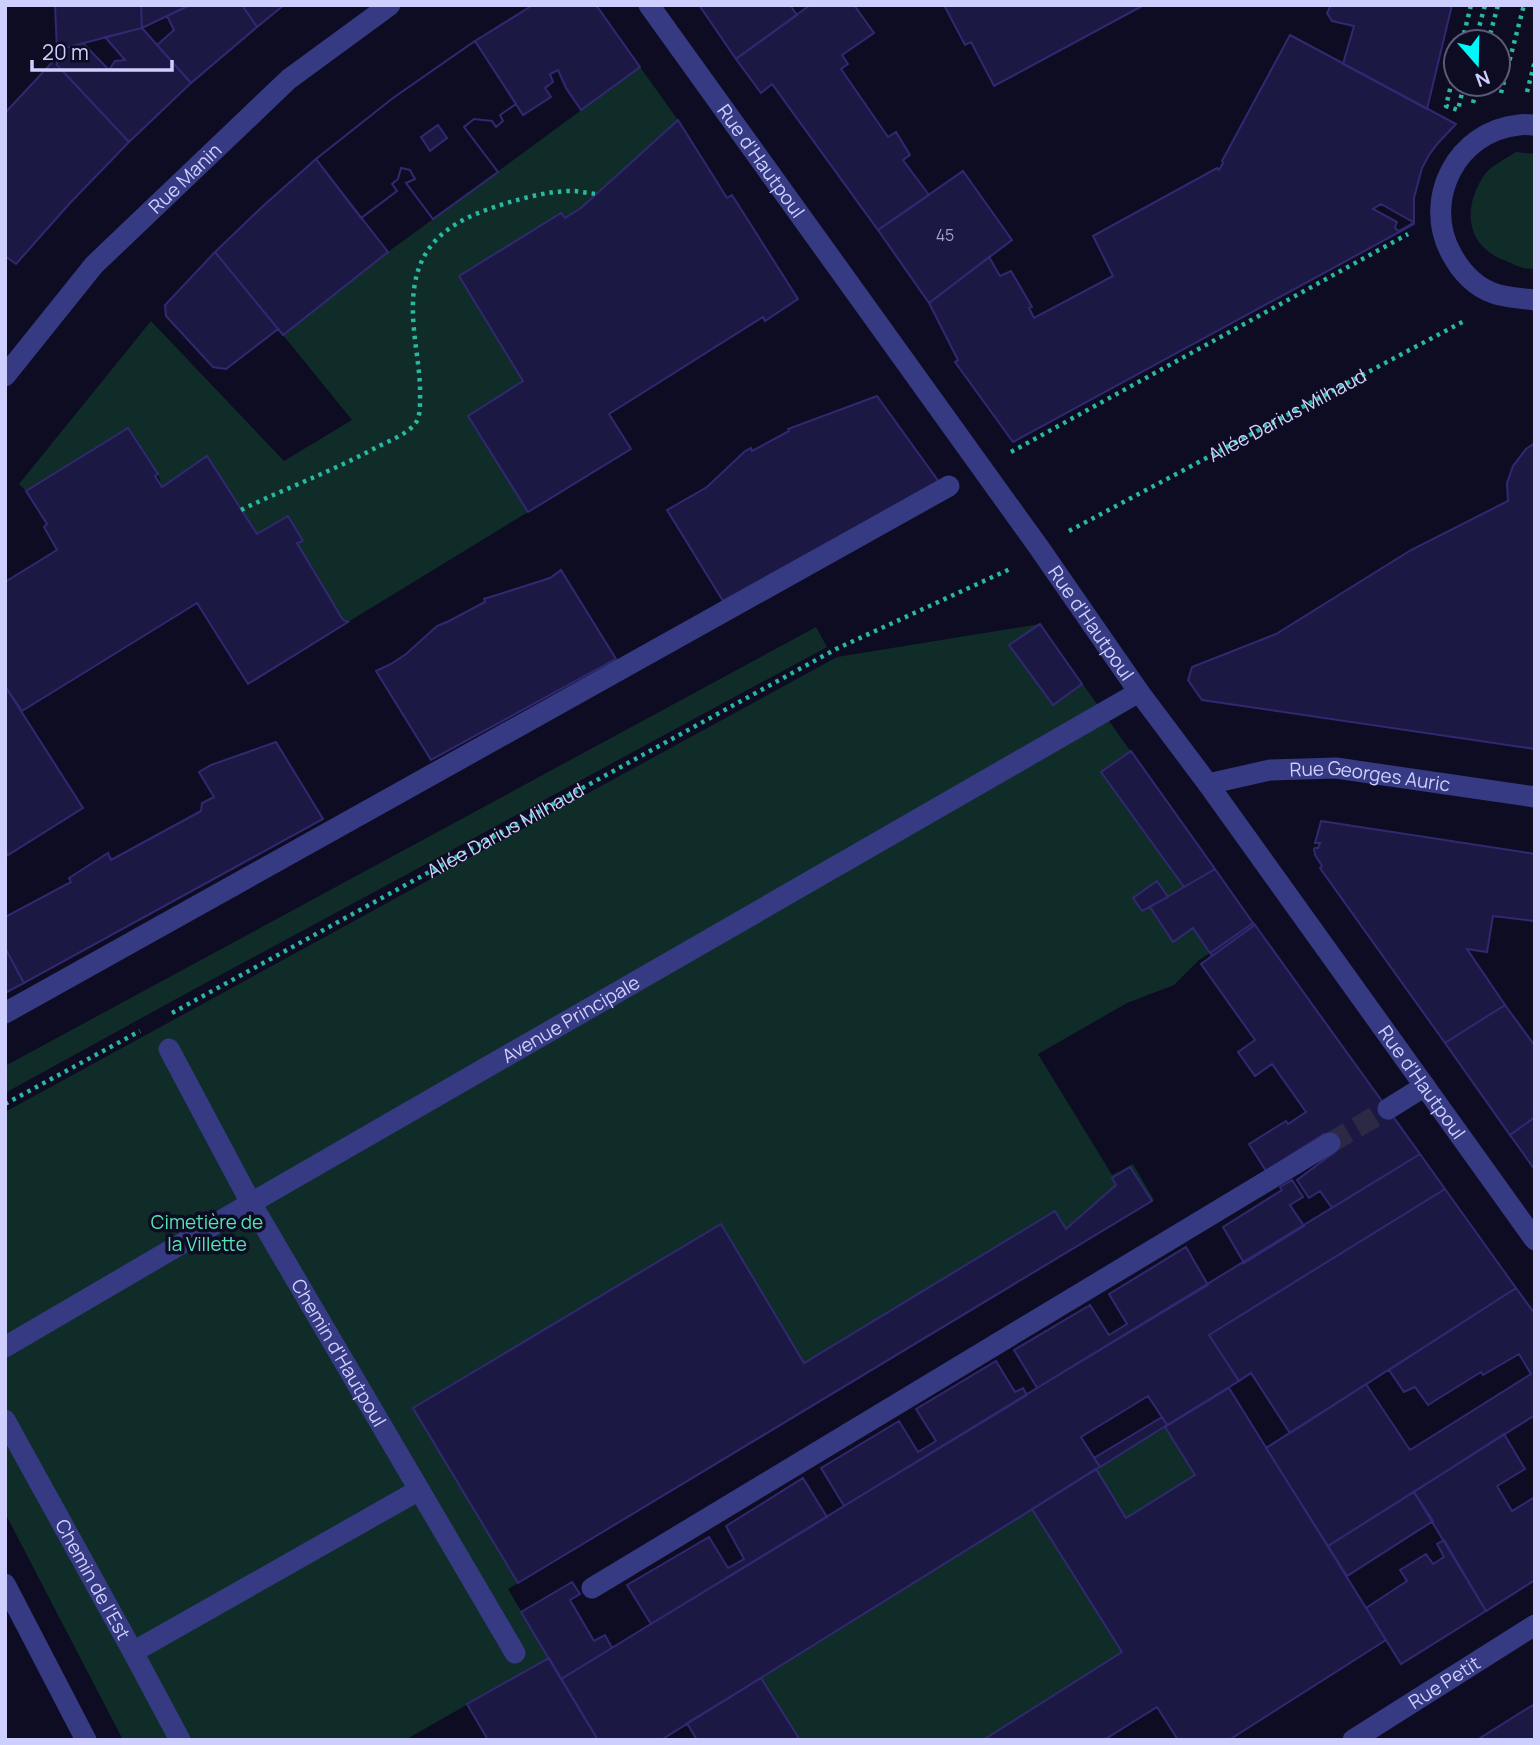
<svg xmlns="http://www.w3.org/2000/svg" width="1540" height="1745" font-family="Manrope,sans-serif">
  <rect width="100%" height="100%" fill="#0e0c22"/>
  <!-- green -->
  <path fill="#0f2c28" d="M 640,67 L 678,120 L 581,208 L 565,218 L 561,213 L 459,276 L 523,381 L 468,417 L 528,512 L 348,622 L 343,620 L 297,543 L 288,516 L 257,534 L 207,456 L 162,487 L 158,474 L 128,428 L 26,491 L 19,484 L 151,321 L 284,461 L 352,420 L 283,335 L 388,252 Z
    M 1516,152 L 1535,154 L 1535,268 C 1524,271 1514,264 1504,260 C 1464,245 1463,205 1485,174 C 1492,165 1507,158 1516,152 Z
    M 1040,624 L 1253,923 L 1198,961 L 1174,985 L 1127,1003 L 1038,1054 L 1112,1175 L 1133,1164 L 1154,1200 L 508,1589 L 549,1658 L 405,1740 L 123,1740 L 5,1513 L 5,1112 L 837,657 Z
    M 816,627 L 827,647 L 178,998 L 5,1093 L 5,1066 Z
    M 1165,1427 L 1195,1475 L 1126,1518 L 1096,1469 Z
    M 1032,1509 L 1122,1652 L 983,1740 L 800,1740 L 761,1678 Z"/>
  <!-- building -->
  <path fill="#1c1844" stroke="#302971" stroke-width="2" fill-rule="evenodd" d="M 55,5 L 141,5 L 142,28 L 57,50 Z
    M 141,5 L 190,5 L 142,28 Z
    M 190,5 L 242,5 L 257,27 L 191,83 L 157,45 L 174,30 L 167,16 Z
    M 242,5 L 284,5 L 257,27 Z
    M 533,5 L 596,5 L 640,67 L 581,110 L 566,88 L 558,70 L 550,74 L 553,82 L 545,88 L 551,97 L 523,115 L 475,41 Z
    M 699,5 L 790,5 L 797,15 L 736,59 Z
    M 810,5 L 854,5 L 874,33 L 842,55 L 848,64 L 841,69 L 888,137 L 896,132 L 910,155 L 903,160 L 929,195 L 878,230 L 772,84 L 761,93 L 736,59 Z
    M 944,5 L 1144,5 L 994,86 L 971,42 L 965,45 Z
    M 1331,5 L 1452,5 L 1427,109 L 1343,64 L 1354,26 L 1332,21 L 1327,13 Z
    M 142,28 L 191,83 L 129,142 L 57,65 L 57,50 L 83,43 L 109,70 L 115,61 L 125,60 L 105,37 Z
    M 1290,35 L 1456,124 L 1438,143 L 1429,155 L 1422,168 L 1414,198 L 1414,224 L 1013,442 L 955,362 L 958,360 L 929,303 L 989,257 L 1000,276 L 1011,271 L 1032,307 L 1029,308 L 1034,318 L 1113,276 L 1093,236 L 1217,168 L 1219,170 L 1223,163 L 1222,161 ZM 1381,204 L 1413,222 L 1413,223 L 1399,231 L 1396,229 L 1395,227 L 1397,222 L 1373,209 Z
    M 475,41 L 516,104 L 500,115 L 503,121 L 496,127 L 492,121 L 474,119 L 464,127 L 498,172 L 433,219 L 406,183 L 415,179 L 410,170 L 401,168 L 398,179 L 392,184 L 397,191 L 361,218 L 316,159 L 393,98 Z
    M 475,41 L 516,104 L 500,115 L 503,121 L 496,127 L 492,121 L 474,119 L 464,127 L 498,172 L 433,219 L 406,183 L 415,179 L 410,170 L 401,168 L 398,179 L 392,184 L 397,191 L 361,218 L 316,159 L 393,98 Z
    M 57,57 L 57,65 L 129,142 L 70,203 L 16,264 L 5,256 L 5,113 Z
    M 678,120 L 727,198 L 732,195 L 798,299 L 765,321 L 763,317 L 609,414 L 631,449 L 528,512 L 468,416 L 523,381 L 459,276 L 561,213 L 565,218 L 581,208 Z
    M 438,125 L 447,138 L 430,151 L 421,137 Z
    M 316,159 L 388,252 L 283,335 L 215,252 L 263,206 Z
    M 963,171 L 1012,240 L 929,303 L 878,230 Z
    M 215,252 L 278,329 L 226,369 L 213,367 L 166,316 L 165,305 Z
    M 877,396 L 939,482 L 723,601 L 667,510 L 707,487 L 745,451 L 751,448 L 752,451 L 789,431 L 788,429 Z
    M 128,428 L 158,474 L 155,476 L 162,487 L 207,456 L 257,534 L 288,516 L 303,541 L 297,543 L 343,620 L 348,622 L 248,684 L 197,603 L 22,711 L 5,686 L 5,582 L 57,550 L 44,527 L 47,524 L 26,491 Z
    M 1535,443 L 1535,749 L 1202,700 L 1188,680 L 1192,667 L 1276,634 L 1411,550 L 1508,501 L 1507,483 L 1513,466 L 1526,449 Z
    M 561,570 L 616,659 L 431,760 L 376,671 L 391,664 L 406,654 L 437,626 L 449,621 L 485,602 L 484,599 L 550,578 Z
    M 1040,624 L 1082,684 L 1053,705 L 1009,645 Z
    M 5,686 L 83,808 L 8,855 L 5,850 Z
    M 276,742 L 323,819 L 24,983 L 5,948 L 5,917 L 71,882 L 69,878 L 108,853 L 111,860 L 201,811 L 202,803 L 214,797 L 199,772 L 211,765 Z
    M 1131,751 L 1215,869 L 1184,887 L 1101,772 Z
    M 1321,821 L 1535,854 L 1535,921 L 1493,916 L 1487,952 L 1467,949 L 1505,1005 L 1445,1043 L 1320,868 L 1322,866 L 1315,855 L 1314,849 L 1315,848 L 1318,848 L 1320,843 L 1315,843 Z
    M 1215,869 L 1253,923 L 1210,953 L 1193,928 L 1173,942 L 1150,907 Z
    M 1157,881 L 1168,897 L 1142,911 L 1133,898 Z
    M 1253,923 L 1255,925 L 1212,956 L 1210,953 Z
    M 1255,925 L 1420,1154 L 1332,1208 L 1320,1191 L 1309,1198 L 1297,1180 L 1336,1151 L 1324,1134 L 1266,1171 L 1249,1144 L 1286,1121 L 1288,1124 L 1306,1112 L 1272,1064 L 1255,1076 L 1238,1052 L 1255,1040 L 1201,964 Z
    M 5,948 L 24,983 L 5,993 Z
    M 1505,1005 L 1535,1046 L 1535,1117 L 1510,1135 L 1445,1043 Z
    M 1535,1117 L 1535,1170 L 1510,1135 Z
    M 1420,1154 L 1445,1189 L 1209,1335 L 1239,1381 L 1167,1425 L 1148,1396 L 1081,1437 L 1100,1467 L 661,1740 L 598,1740 L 561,1679 Z
    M 1130,1167 L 1152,1201 L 518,1583 L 413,1408 L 721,1224 L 804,1363 L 1055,1211 L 1066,1229 L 1116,1185 L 1112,1178 Z
    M 1292,1180 L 1303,1197 L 1290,1205 L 1304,1226 L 1244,1263 L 1223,1227 L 1282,1190 L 1280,1187 Z
    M 1445,1189 L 1516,1288 L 1290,1433 L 1251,1373 L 1239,1381 L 1209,1335 Z
    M 1186,1247 L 1208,1285 L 1037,1388 L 1014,1350 L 1090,1305 L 1109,1335 L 1127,1324 L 1109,1294 Z
    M 1516,1288 L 1535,1314 L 1535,1415 L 1328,1546 L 1266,1448 L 1366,1384 L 1410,1450 L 1531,1374 L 1519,1354 L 1483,1375 L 1481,1372 L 1428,1405 L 1415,1387 L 1404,1392 L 1389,1370 Z
    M 996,1361 L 1015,1392 L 1023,1388 L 1027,1395 L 844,1506 L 821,1468 L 899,1421 L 918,1452 L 936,1441 L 916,1409 Z
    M 1229,1388 L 1386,1640 L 1229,1740 L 1178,1740 L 1157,1707 L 1104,1740 L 983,1740 L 1122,1652 L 1032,1509 L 1096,1469 L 1126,1518 L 1195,1475 L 1165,1427 Z
    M 1162,1417 L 1167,1425 L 1100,1467 L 1094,1458 Z
    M 1504,1434 L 1525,1469 L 1497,1486 L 1512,1511 L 1535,1497 L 1535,1580 L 1486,1611 L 1414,1492 Z
    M 803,1478 L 827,1517 L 651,1624 L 627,1585 L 709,1537 L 728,1568 L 744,1559 L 726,1526 Z
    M 1414,1492 L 1433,1521 L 1347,1576 L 1328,1546 Z
    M 1444,1540 L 1486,1611 L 1401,1664 L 1366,1608 L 1407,1581 L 1400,1570 L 1426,1554 L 1433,1564 L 1444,1557 L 1437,1544 Z
    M 572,1582 L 580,1594 L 570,1600 L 594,1641 L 605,1635 L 612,1648 L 561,1679 L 521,1612 Z
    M 549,1658 L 598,1740 L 488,1740 L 467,1704 Z
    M 761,1678 L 800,1740 L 697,1740 L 687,1723 Z
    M 1535,1704 L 1535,1740 L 1477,1740 L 1523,1711 Z"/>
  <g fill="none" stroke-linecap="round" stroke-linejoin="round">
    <!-- street-tunnel -->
    <path stroke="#2b2943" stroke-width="21" stroke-dasharray="21 10" stroke-linecap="butt" d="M 1330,1143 L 1388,1109"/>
    <!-- path -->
    <g stroke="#29b8a0" stroke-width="4.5" stroke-dasharray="3.5 5" stroke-linecap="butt">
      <path d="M 1462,42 L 1471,5"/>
      <path d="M 1475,42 L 1485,5"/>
      <path d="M 1488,42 L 1498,5"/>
      <path d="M 1456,64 L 1446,106 L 1458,110 L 1464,84"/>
      <path d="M 1527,92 L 1535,61"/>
      <path d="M 1501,93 L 1524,5"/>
      <path d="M 1473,103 L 1478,84"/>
      <path d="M 1011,452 L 1408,234"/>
      <path d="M 241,510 C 286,488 333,471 377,447 C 389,441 405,435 414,425 C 420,419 420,408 420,400 C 421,376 416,353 414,330 C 408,268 425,232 486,210 C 511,201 548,190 575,191 C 582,192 589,193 596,194"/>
      <path id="s1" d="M 1069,531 L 1466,320"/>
      <path id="s2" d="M 172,1013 L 836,649 L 1010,569"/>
      <path d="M 5,1104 L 140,1031"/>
    </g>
    <!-- lane -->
    <g stroke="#353a83" stroke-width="21">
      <path id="s3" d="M 169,1049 L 251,1203 L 515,1653"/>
      <path id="s4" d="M 5,1347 L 251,1203 L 1139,692"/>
      <path id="s5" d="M 5,1420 L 133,1652 L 180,1740"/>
      <path d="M 133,1652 L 419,1490"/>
    </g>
    <!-- street -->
    <g stroke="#353a83" stroke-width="21">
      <path id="s6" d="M 649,5 L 1040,549 L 1139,692 L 1208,784 L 1535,1240"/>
      <path d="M 1535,125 C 1530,125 1524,124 1519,125 C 1457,131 1422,199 1451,253 C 1460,270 1474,286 1493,293 C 1506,298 1521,298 1535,300"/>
      <path id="s7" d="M 5,376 L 94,265 L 289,79 L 390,5"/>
      <path id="s8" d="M 1208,784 L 1270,770 L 1336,768 L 1535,797"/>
      <path d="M 5,1013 L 949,486"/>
      <path d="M 1388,1109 L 1425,1086"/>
      <path d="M 5,1584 L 86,1740"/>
      <path d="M 592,1588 L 1330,1143"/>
      <path id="s9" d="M 1353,1740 L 1535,1625"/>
    </g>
  </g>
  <g text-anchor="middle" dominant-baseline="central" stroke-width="7" stroke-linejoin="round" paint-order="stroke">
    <!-- number labels -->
    <g font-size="16" fill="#a2a0d0">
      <text x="945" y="235">45</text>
    </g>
    <!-- street labels -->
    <g font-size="19" fill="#ceceff" stroke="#0e0c22">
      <text stroke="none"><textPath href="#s6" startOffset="192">Rue d'Hautpoul</textPath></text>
      <text stroke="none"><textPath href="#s7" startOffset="268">Rue Manin</textPath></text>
      <text stroke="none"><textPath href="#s1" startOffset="247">Allée Darius Milhaud</textPath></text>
      <text stroke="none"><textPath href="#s6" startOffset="760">Rue d'Hautpoul</textPath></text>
      <text stroke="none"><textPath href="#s8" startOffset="164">Rue Georges Auric</textPath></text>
      <text stroke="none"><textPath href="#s2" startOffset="380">Allée Darius Milhaud</textPath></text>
      <text stroke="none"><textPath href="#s4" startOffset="654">Avenue Principale</textPath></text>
      <text stroke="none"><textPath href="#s6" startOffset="1326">Rue d'Hautpoul</textPath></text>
      <text stroke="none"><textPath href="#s3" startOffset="348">Chemin d'Hautpoul</textPath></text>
      <text stroke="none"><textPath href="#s5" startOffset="182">Chemin de l'Est</textPath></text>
      <text stroke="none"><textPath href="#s9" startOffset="108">Rue Petit</textPath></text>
    </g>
    <!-- park labels -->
    <g font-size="19" fill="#55e4b1" stroke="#0e0c22">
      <text x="207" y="1222">Cimetière de<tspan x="207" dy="22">la Villette</tspan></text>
    </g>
  </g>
  <!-- border -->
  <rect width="1540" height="1745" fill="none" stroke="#ceceff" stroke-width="14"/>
  <!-- north arrow -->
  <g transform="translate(1477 63) rotate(160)"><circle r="33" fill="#0e0c22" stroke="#5b5a7a" stroke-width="2"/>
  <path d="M0-5L12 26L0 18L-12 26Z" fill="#00f9f8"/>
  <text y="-10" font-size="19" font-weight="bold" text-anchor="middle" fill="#ceceff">N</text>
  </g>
  <!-- scale -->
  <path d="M32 60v10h140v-10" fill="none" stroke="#ceceff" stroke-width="3.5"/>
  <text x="42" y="60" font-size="21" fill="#ceceff" stroke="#0e0c22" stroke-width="5" paint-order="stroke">20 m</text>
</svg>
